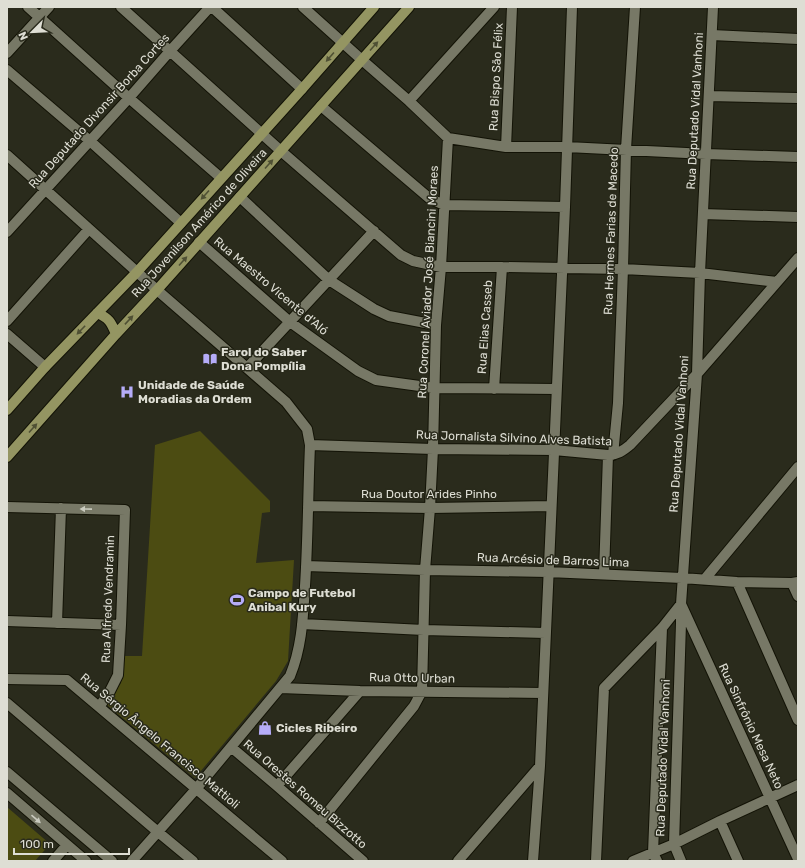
<svg xmlns="http://www.w3.org/2000/svg" width="805" height="868" font-family="Rubik,sans-serif">
  <rect width="100%" height="100%" fill="#2a2b1c"/>
  <!-- green -->
  <path fill="#4c4c12" d="M 200,431 L 270,501 L 270,512 L 262,513 L 256,563 L 294,560 L 288,661 L 276,681 L 195,778 L 106,704 L 121,683 L 123,656 L 142,656 L 155,445 Z
    M 7,807 L 50,844 L 35,861 L 7,861 Z"/>
  <g fill="none" stroke-linecap="round" stroke-linejoin="round">
    <defs>
      <path id="minor" d="M 28,7 L 129,98 L 221,178
        M 121,7 L 281,151 L 401,255 L 413,261 L 441,267 L 502,267 L 623,269 L 700,273 L 777,282
        M 212,7 L 302,89
        M 303,7 L 362,60 L 409,101 L 448,138 L 506,147 L 567,147 L 706,154 L 798,157
        M 712,35 L 798,39
        M 7,53 L 49,7
        M 7,70 L 90,141 L 181,223
        M 709,96 L 798,98
        M 409,101 L 494,7
        M 321,106 L 429,198 L 444,205 L 565,207
        M 506,147 L 512,7
        M 7,155 L 157,290 L 286,402 L 307,429 L 310,445 C 308,492 308,539 305,586 C 303,617 302,647 290,676 L 196,789 L 132,861
        M 240,197 L 329,280 L 374,309 L 389,316 L 436,325
        M 703,214 L 798,217
        M 7,232 L 129,98 L 170,51 L 210,7
        M 199,242 L 290,322 L 358,371 L 376,380 L 434,388 L 556,389
        M 7,321 L 89,229
        M 7,334 L 45,367
        M 247,368 L 374,231
        M 494,389 L 502,267
        M 310,445 L 433,449 L 554,450 L 608,455 C 617,455 623,451 630,445 L 697,374 L 798,258
        M 613,455 L 618,403 L 623,269 L 626,149 L 635,7
        M 308,506 L 430,508 L 551,506
        M 7,507 L 125,510 L 121,625 L 118,675 L 109,693 L 99,707
        M 306,566 L 425,570 L 548,572 L 682,578 L 737,582 L 792,583 L 798,582
        M 604,574 L 608,455
        M 704,580 L 798,467
        M 737,582 L 798,720
        M 792,583 L 798,596
        M 7,621 L 121,625
        M 57,623 L 61,508
        M 302,624 L 424,630 L 545,633
        M 7,679 L 67,680 L 282,861
        M 280,688 L 360,691 L 543,693
        M 7,703 L 158,832 L 193,861
        M 231,747 L 277,786 L 363,861
        M 7,772 L 112,861
        M 277,786 L 360,691
        M 7,793 L 86,861
        M 720,821 L 738,861
        M 319,823 L 414,706 L 422,691 L 425,570 L 430,508 L 433,449 L 436,325 L 441,267 L 448,138
        M 53,861 L 67,845
        M 458,861 L 540,766
        M 533,861 L 540,766 L 565,207 L 572,7
        M 596,861 L 604,688 L 662,628 L 681,604 L 798,859
        M 633,861 L 674,844 L 720,821 L 798,785
        M 657,861 L 653,853 L 662,628
        M 681,861 L 674,844 L 681,623 L 681,604 L 697,374 L 700,273 L 713,7"/>
      <path id="major" d="M 97,313 C 109,318 111,322 116,334
        M 7,410 L 45,367 L 137,272 L 302,89 L 374,7
        M 7,457 L 116,334 L 157,290 L 409,7"/>
    </defs>
    <!-- minor casing -->
    <use href="#minor" stroke="#131306" stroke-width="12"/>
    <!-- major casing -->
    <use href="#major" stroke="#131306" stroke-width="12"/>
    <!-- minor -->
    <use href="#minor" stroke="#777866" stroke-width="10"/>
    <!-- major -->
    <use href="#major" stroke="#949562" stroke-width="10"/>
  </g>
  <!-- one-way arrows -->
  <defs><path id="oneway-solid" d="M-6-.8H1V-3.2L6.5 0L1 3.2V.8H-6Z"/></defs>
  <g fill="#4f5034">
    <use href="#oneway-solid" transform="translate(374 46) rotate(-48)"/>
    <use href="#oneway-solid" transform="translate(330 57) rotate(131)"/>
    <use href="#oneway-solid" transform="translate(269 164) rotate(-48)"/>
    <use href="#oneway-solid" transform="translate(205 195) rotate(132)"/>
    <use href="#oneway-solid" transform="translate(183 261) rotate(-48)"/>
    <use href="#oneway-solid" transform="translate(129 320) rotate(-47)"/>
    <use href="#oneway-solid" transform="translate(81 330) rotate(134)"/>
    <use href="#oneway-solid" transform="translate(33 428) rotate(-48)"/>
  </g>
  <g fill="#c9cabe">
    <use href="#oneway-solid" transform="translate(86 509) rotate(-179)"/>
    <use href="#oneway-solid" transform="translate(36 819) rotate(41)"/>
  </g>
  <!-- icons -->
  <defs>
    <symbol id="library-bare" viewBox="-9 -9 18 18"><path d="M-6-4Q-3-5.5-.7-3.5V5Q-3 3-6 4ZM6-4Q3-5.5 .7-3.5V5Q3 3 6 4Z" fill="#b5acf8" stroke="#2a2b1c" stroke-width="2.5" paint-order="stroke"/></symbol>
    <symbol id="hospital-bare" viewBox="-9 -9 18 18"><path d="M-5-5h3v3.5h4V-5h3V5h-3V1.5h-4V5h-3Z" fill="#b5acf8" stroke="#2a2b1c" stroke-width="2.5" paint-order="stroke"/></symbol>
    <symbol id="stadium-bare" viewBox="-9 -9 18 18"><path d="M0-5a6.5 5 0 1 0 0 10a6.5 5 0 1 0 0-10ZM-3.5-1.8h7v3.6h-7Z" fill="#b5acf8" stroke="#2a2b1c" stroke-width="2.5" paint-order="stroke"/></symbol>
    <symbol id="shop-bare" viewBox="-9 -9 18 18"><path d="M-5-2.5h2.3a2.7 3.5 0 0 1 5.4 0H5L5.5 6h-11ZM-1.5-2.5h3a1.5 2.3 0 0 0-3 0Z" fill="#b5acf8" stroke="#2a2b1c" stroke-width="2.5" paint-order="stroke"/></symbol>
  </defs>
  <g fill-rule="evenodd">
    <use href="#library-bare" x="200" y="349" width="20" height="20"/>
    <use href="#hospital-bare" x="117" y="382" width="20" height="20"/>
    <use href="#stadium-bare" x="227" y="590" width="20" height="20"/>
    <use href="#shop-bare" x="255" y="718" width="20" height="20"/>
  </g>
  <g text-anchor="middle" dominant-baseline="central" stroke-width="3" stroke-linejoin="round" paint-order="stroke">
    <!-- street labels -->
    <g font-size="12" fill="#deded4" stroke="#2a2b1c">
      <text transform="translate(496 77) rotate(-87)">Rua Bispo São Félix</text>
      <text transform="translate(99 111) rotate(-48)">Rua Deputado Divonsir Borba Cortes</text>
      <text transform="translate(695 111) rotate(-87)">Rua Deputado Vidal Vanhoni</text>
      <text transform="translate(199 223) rotate(-48)">Rua Jovenilson Américo de Oliveira</text>
      <text transform="translate(611 231) rotate(-88)">Rua Hermes Farias de Macedo</text>
      <text transform="translate(428 282) rotate(-87)">Rua Coronel Aviador José Biancini Moraes</text>
      <text transform="translate(271 286) rotate(40)">Rua Maestro Vicente d'Aló</text>
      <text transform="translate(485 327) rotate(-86)">Rua Elias Casseb</text>
      <text transform="translate(679 434) rotate(-86)">Rua Deputado Vidal Vanhoni</text>
      <text transform="translate(514 438) rotate(2)">Rua Jornalista Silvino Alves Batista</text>
      <text x="429" y="494">Rua Doutor Arides Pinho</text>
      <text transform="translate(553 560) rotate(2)">Rua Arcésio de Barros Lima</text>
      <text transform="translate(108 599) rotate(-88)">Rua Alfredo Vendramin</text>
      <text transform="translate(412 678) rotate(1)">Rua Otto Urban</text>
      <text transform="translate(751 726) rotate(65)">Rua Sinfrônio Mesa Neto</text>
      <text transform="translate(160 741) rotate(40)">Rua Sérgio Ângelo Francisco Mattioli</text>
      <text transform="translate(663 758) rotate(-88)">Rua Deputado Vidal Vanhoni</text>
      <text transform="translate(305 794) rotate(41)">Rua Orestes Romeu Bizzotto</text>
    </g>
    <!-- poi labels -->
    <g font-size="12" font-weight="bold" fill="#deded4" stroke="#2a2b1c" text-anchor="start">
      <text x="221" y="352">Farol do Saber<tspan x="221" dy="14">Dona Pompília</tspan></text>
      <text x="138" y="385">Unidade de Saúde<tspan x="138" dy="14">Moradias da Ordem</tspan></text>
      <text x="248" y="593">Campo de Futebol<tspan x="248" dy="14">Anibal Kury</tspan></text>
      <text x="276" y="728">Cicles Ribeiro</text>
    </g>
  </g>
  <!-- border -->
  <rect width="805" height="868" fill="none" stroke="#deded4" stroke-width="16"/>
  <!-- north arrow -->
  <g transform="translate(32 32) rotate(246)" stroke="#2a2b1c" stroke-width="3" paint-order="stroke">
  <path d="M0-3L7 15L0 10L-7 15Z" fill="#deded4"/>
  <text y="-6" font-size="11" font-weight="bold" text-anchor="middle" fill="#deded4">N</text>
  </g>
  <!-- scale -->
  <path d="M14 848v6h115v-6" fill="none" stroke="#deded4" stroke-width="2"/>
  <text x="20" y="848" font-size="12" fill="#deded4" stroke="#2a2b1c" stroke-width="3" paint-order="stroke">100 m</text>
</svg>
